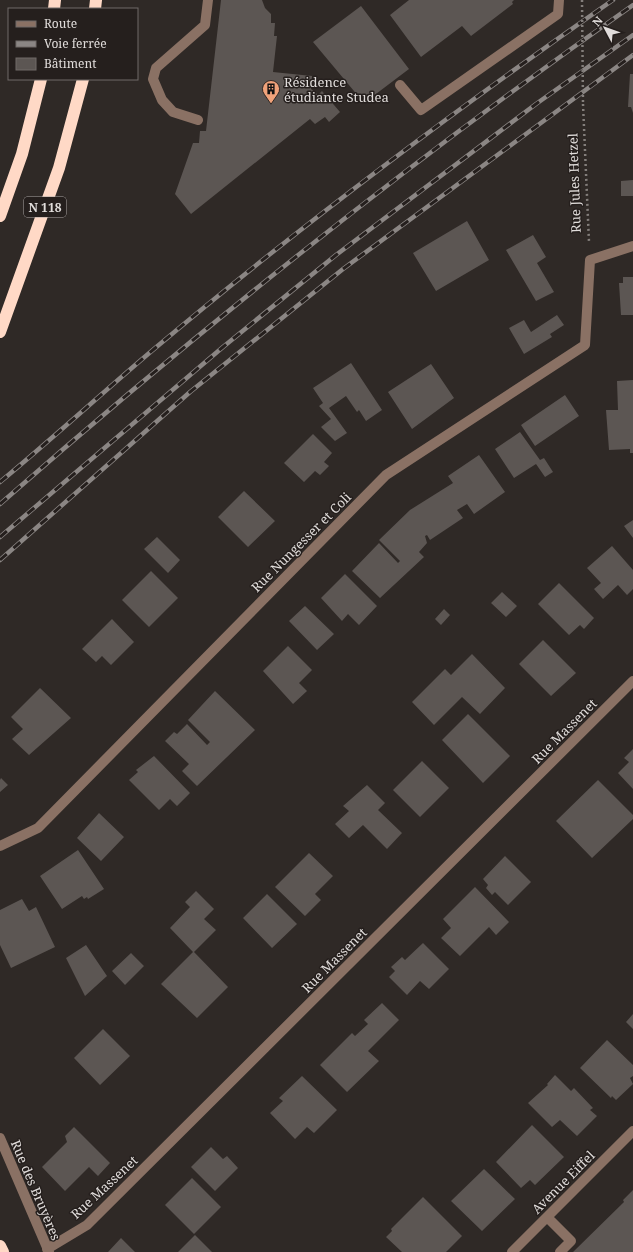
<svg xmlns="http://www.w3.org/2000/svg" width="633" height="1252" font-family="'Noto Serif',serif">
  <rect width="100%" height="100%" fill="#2f2926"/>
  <!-- building -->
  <path fill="#5c5653" d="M 221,0 L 262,0 L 265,8 L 271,14 L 271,23 L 275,23 L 274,36 L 277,36 L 273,72 L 312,76 L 311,89 L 318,95 L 322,91 L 340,112 L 329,122 L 325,117 L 315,124 L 310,119 L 191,214 L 175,194 L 193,143 L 199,143 L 200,131 L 206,131 Z
    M 409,0 L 514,0 L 512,2 L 513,4 L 471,36 L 462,26 L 421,57 L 390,15 Z
    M 361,6 L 409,69 L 364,103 L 313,42 Z
    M 630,74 L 633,74 L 633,113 L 631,107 L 628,107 Z
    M 633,180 L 633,196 L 621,196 L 621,181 Z
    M 467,221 L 489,260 L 436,291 L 413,253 Z
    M 533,235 L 546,257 L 537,263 L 554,292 L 536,301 L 506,250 Z
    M 623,277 L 633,277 L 633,315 L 621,315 L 619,283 L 623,283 Z
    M 557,315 L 564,325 L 550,334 L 552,337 L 524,354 L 509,328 L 524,320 L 531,332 Z
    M 351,363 L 382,410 L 366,421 L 359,410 L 357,412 L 346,396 L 329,408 L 347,433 L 335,441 L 321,427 L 331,419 L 319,406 L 323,403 L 313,388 Z
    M 431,364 L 454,398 L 412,429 L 388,392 Z
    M 633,380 L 633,453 L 630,453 L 630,449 L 609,450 L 606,410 L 618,410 L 617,381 Z
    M 565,395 L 579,416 L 535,446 L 521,425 Z
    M 520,432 L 540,460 L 544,458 L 553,472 L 545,477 L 536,464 L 514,478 L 495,449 Z
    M 313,434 L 332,453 L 324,462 L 329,466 L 320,475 L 315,471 L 304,482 L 284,463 Z
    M 479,455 L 505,492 L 474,514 L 467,504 L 457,510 L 463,518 L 430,540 L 427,535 L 425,536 L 427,543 L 419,552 L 424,557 L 380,598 L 352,571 L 379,543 L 398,563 L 400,561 L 379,540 L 410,510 L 453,483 L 448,476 Z
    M 244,491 L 275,521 L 248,547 L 218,517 Z
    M 633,520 L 633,538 L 624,526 Z
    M 157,537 L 180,560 L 168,573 L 144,549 Z
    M 612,546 L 633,570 L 633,589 L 627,595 L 618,585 L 603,599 L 594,589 L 601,583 L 587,568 Z
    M 151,571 L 178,598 L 149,627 L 122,600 Z
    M 345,574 L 377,606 L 359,625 L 348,614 L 342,621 L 321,598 Z
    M 559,583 L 594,618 L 584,629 L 580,625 L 569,635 L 538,604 Z
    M 502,592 L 517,606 L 506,617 L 491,603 Z
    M 305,606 L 334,634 L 317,650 L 289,621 Z
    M 444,609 L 450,615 L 441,625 L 435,619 Z
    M 112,619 L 134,642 L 111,665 L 102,656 L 96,662 L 82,649 Z
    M 543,640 L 576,673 L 551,696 L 519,664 Z
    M 288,646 L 312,670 L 299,683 L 307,691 L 293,704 L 263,671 Z
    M 472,654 L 505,688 L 480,714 L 462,697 L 434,725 L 412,702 L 445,669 L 451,675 Z
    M 40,688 L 71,718 L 29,755 L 12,739 L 23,729 L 11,717 Z
    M 215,691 L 255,730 L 197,786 L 182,771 L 189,764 L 165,741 L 174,732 L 177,734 L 187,724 L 207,745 L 210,742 L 188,720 Z
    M 468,714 L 510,756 L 483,783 L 442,740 Z
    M 633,749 L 633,789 L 618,773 L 629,762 L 624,758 Z
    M 154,756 L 190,793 L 177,806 L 170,799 L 159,810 L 129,780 L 138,772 L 136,770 Z
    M 422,761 L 449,788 L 420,817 L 393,790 Z
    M 1,778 L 8,785 L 0,792 L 0,780 Z
    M 598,780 L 633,815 L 633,819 L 592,858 L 556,821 Z
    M 367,785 L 385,803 L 378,810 L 402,833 L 387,849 L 363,825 L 349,838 L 335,824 L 349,811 L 343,806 Z
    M 99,813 L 124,837 L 101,861 L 77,838 Z
    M 78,850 L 104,889 L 88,899 L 87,897 L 84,899 L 82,896 L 62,909 L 40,876 Z
    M 309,853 L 333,876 L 315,894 L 321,900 L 305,916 L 275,887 Z
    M 505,856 L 531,882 L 508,905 L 495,892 L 492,895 L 486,888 L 488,885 L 483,879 Z
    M 475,887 L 509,922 L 496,935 L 489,927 L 460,956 L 441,938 L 451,928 L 443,919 Z
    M 196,891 L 214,909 L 204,919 L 216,930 L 194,952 L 228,987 L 197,1018 L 161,984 L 193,952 L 170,928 L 190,907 L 185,902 Z
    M 267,894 L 297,924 L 272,948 L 243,918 Z
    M 22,899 L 29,911 L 36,907 L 55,947 L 11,968 L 0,945 L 0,910 Z
    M 423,943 L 449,969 L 429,989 L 420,981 L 407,995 L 389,977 L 395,971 L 391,967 L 402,957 L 405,960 Z
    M 86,945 L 107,976 L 85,996 L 66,958 Z
    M 131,953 L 144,966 L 125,985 L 112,971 Z
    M 382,1003 L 399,1020 L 368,1051 L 379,1061 L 347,1092 L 320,1065 L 352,1033 L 355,1036 L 368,1024 L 364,1020 Z
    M 633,1014 L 633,1029 L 626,1022 Z
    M 103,1029 L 130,1056 L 100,1085 L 74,1058 Z
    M 607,1040 L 633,1065 L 633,1076 L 630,1078 L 633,1084 L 616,1100 L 612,1096 L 611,1098 L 580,1068 Z
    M 555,1075 L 571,1091 L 574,1088 L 593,1108 L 590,1110 L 597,1116 L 577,1136 L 560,1120 L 552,1127 L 528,1103 L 548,1085 L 547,1084 Z
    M 302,1076 L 337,1110 L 314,1133 L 307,1127 L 295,1139 L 270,1113 L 283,1101 L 279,1098 Z
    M 532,1125 L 564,1157 L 535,1185 L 530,1180 L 521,1188 L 496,1162 Z
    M 74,1127 L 110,1163 L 98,1176 L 89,1167 L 65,1191 L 42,1167 L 67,1142 L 65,1136 Z
    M 211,1147 L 223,1159 L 227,1156 L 238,1168 L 215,1191 L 191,1167 Z
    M 484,1169 L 515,1199 L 482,1231 L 451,1201 Z
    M 192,1178 L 221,1207 L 194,1234 L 165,1205 Z
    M 633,1190 L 633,1252 L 573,1252 L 624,1202 L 623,1200 Z
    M 423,1197 L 462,1236 L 446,1252 L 402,1252 L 386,1237 L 392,1231 L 391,1229 Z
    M 195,1235 L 212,1252 L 178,1252 Z
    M 121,1238 L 135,1252 L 108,1252 Z"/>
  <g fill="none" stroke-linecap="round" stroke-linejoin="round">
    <!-- path -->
    <path stroke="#837e7b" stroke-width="2.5" stroke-dasharray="2 3" stroke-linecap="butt" d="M 583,104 L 589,242"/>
    <!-- minor -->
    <path stroke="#8a7164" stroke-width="10" d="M 400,85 L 421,110 L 558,14 L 559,0
      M 198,120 L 173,112 L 162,100 L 153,79 L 156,68 L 205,25 L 208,0
      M 0,846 L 38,828 L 386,475 L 585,345 L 590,260 L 633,246
      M 0,1138 L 49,1252
      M 547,1217 L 571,1241 L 560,1252
      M 47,1249 L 87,1225 L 633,681
      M 512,1252 L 633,1131"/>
    <!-- highway -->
    <path stroke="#ffd9c6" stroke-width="12" d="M 54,9 L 55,0
      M 95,9 L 96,0
      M 0,216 L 22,154 L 41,79
      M 0,332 L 59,168 L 83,79
      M 0,1246 L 3,1252"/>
    <defs>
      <path id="rail" d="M 0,482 C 52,439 102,393 154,349 C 301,225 455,110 613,0
        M 0,504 C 202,327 413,159 633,5
        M 0,537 L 223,347 L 336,255 L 536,104 L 633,35
        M 0,560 L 190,392 L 343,269 L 633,55"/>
    </defs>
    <!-- rail casing -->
    <use href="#rail" stroke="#8b8684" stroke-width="4.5"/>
    <!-- rail -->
    <use href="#rail" stroke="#251f1d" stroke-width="3" stroke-dasharray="9" stroke-linecap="butt"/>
    <!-- path-bridge -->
    <path stroke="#837e7b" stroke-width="2.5" stroke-dasharray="2 3" stroke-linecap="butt" d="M 582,0 L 583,104"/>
  </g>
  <!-- icons -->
  <defs>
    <symbol id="building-pin" viewBox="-11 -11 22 30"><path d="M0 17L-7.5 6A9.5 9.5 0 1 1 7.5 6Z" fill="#f0a27a" stroke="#251f1d"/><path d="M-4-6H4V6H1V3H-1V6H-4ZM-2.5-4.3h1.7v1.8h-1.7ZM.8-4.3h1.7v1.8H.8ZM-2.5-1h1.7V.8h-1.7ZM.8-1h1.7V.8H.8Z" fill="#111"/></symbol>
  </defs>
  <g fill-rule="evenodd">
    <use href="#building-pin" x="261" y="79" width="20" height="27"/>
  </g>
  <g text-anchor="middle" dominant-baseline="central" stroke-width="3" stroke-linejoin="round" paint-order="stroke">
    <!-- shield labels -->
    <rect fill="#251f1d" stroke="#a9a4a2" stroke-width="1" x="24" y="197" width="42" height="20" rx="3"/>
    <g font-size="12" font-weight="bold" fill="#e1dddb">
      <text x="45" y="207">N 118</text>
    </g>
    <!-- poi labels -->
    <g font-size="13" fill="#e1dddb" stroke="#251f1d" text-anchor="start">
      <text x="284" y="82">Résidence<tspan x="284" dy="15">étudiante Studea</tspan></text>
    </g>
    <!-- street labels -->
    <g font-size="13" fill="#e1dddb" stroke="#251f1d">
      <text transform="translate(574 183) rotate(-92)">Rue Jules Hetzel</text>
      <text transform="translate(301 542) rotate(-45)">Rue Nungesser et Coli</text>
      <text transform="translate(564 731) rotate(-45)">Rue Massenet</text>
      <text transform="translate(334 960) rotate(-45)">Rue Massenet</text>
      <text transform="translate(563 1182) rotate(-45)">Avenue Eiffel</text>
      <text transform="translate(104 1187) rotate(-43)">Rue Massenet</text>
      <text transform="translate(36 1190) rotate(67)">Rue des Bruyères</text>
    </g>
  </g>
  <!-- legend -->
  <rect x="8" y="8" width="130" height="72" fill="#251f1d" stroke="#706b69"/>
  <rect x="16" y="21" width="20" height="6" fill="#8a7164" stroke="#706b69"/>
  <text x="44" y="28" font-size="12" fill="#e1dddb">Route</text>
  <rect x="16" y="41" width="20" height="6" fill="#8b8684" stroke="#706b69"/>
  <text x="44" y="48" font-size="12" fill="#e1dddb">Voie ferrée</text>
  <rect x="16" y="58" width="20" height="12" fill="#5c5653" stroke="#706b69"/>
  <text x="44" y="68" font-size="12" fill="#e1dddb">Bâtiment</text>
  <!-- north arrow -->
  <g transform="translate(605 28) rotate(311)" stroke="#251f1d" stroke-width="3" paint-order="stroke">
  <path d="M0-3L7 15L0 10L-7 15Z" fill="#e1dddb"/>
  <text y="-6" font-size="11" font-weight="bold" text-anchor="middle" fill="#e1dddb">N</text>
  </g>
</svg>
